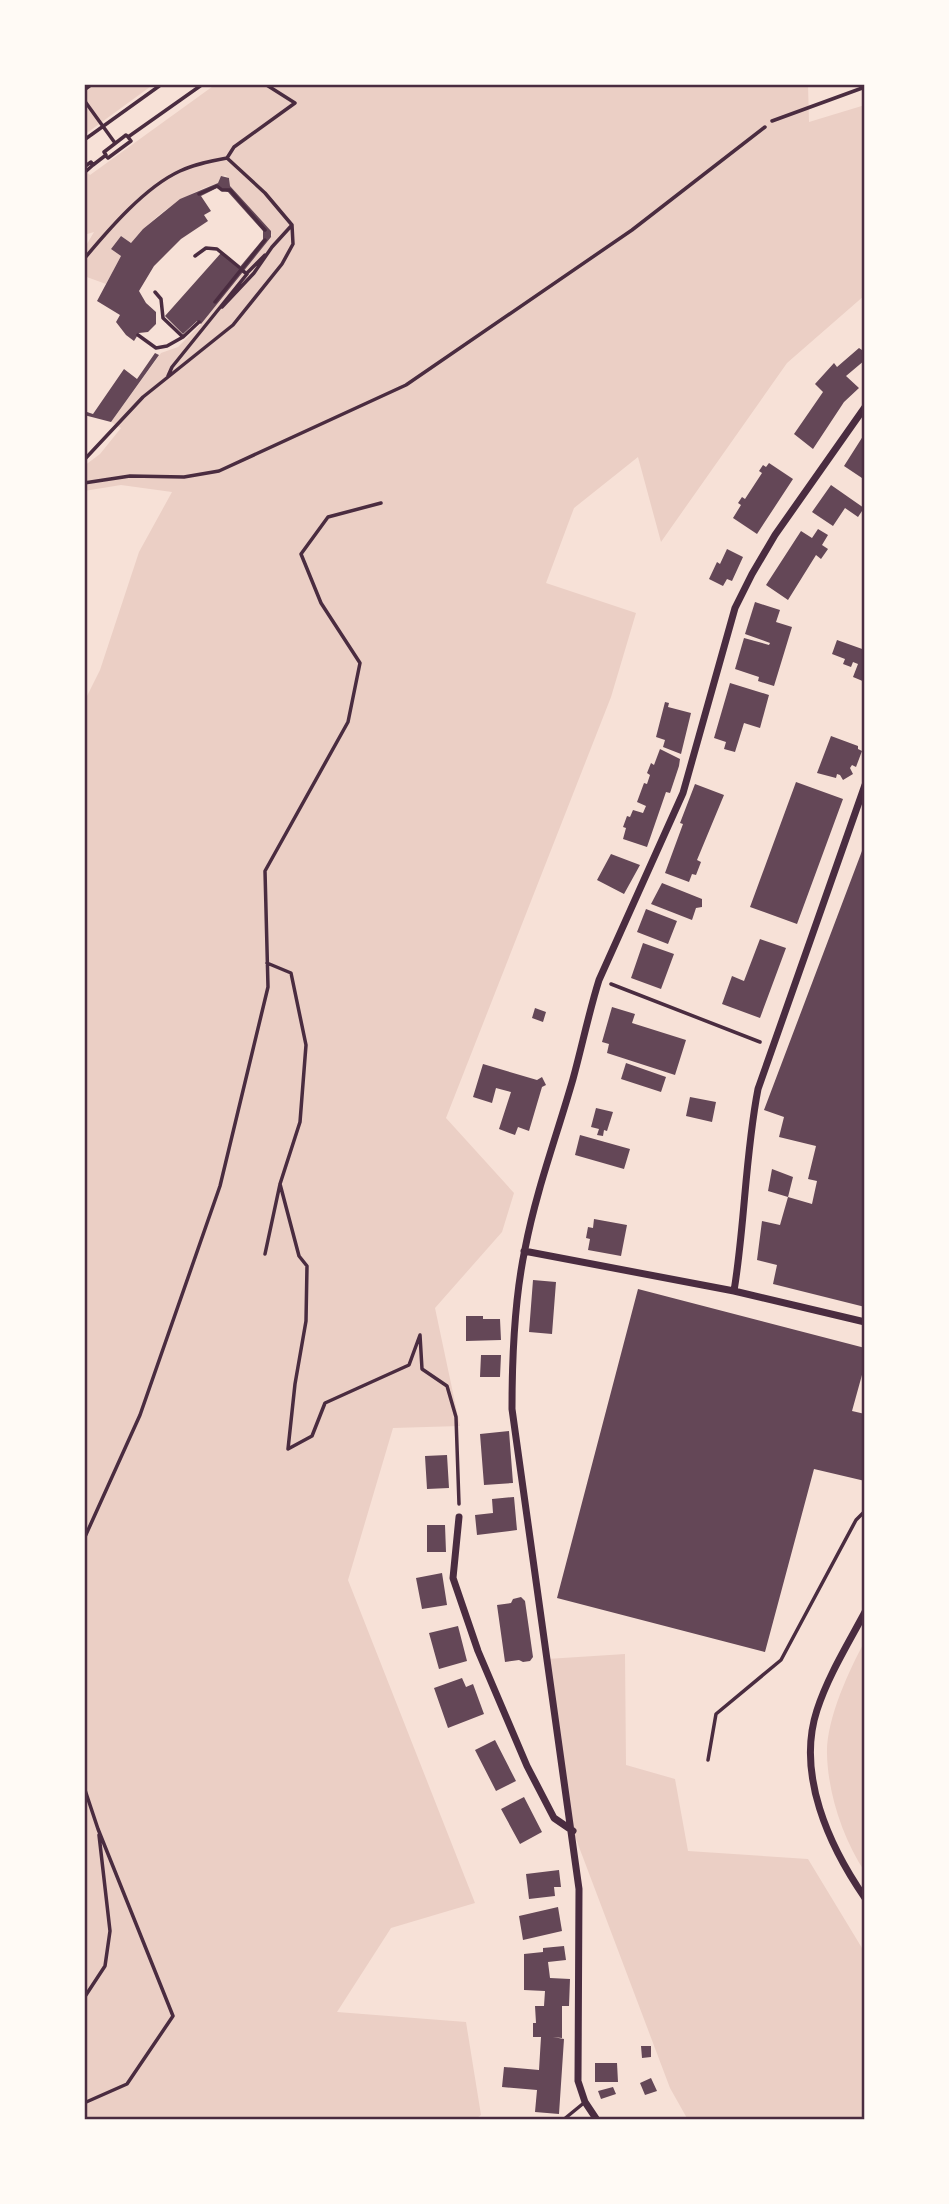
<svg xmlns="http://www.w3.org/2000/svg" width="949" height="2204" font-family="Arial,sans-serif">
  <rect width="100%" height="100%" fill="#f7e1d7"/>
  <!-- green -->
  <path fill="#ebcfc5" d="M 84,84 L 154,84 L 84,135 Z
    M 216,84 L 808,84 L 809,122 L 865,105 L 865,295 L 787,363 L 661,542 L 638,457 L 574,508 L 546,583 L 636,613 L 611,697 L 446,1118 L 514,1193 L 502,1232 L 435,1308 L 460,1426 L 393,1428 L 348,1580 L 475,1903 L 391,1928 L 337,2012 L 466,2022 L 481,2115 L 474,2120 L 84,2120 L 84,702 L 100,670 L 139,552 L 172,492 L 121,485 L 84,491 L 84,466 L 100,454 L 121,428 L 111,422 L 161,353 L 178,347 L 201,324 L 272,235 L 230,186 L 230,179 L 225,175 L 220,178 L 218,183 C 185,193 153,216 131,243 L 121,236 L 111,249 L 121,256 L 106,284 L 84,276 L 84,249 L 94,232 L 84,235 L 84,177 L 87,172 L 90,175 Z
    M 865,1641 L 865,1872 C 843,1839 828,1794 827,1754 C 826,1720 849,1670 865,1641 Z
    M 625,1654 L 626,1765 L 675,1779 L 688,1851 L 808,1859 L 865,1953 L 865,2120 L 688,2120 L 670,2088 L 573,1831 L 547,1659 Z"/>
  <!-- building -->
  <path fill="#644757" d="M 221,176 L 229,178 L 230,186 L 271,231 L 271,237 L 201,324 L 197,321 L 183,334 L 165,316 L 221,253 L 239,268 L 263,239 L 263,231 L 228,192 L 217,188 L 201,196 L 211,211 L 204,215 L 208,221 L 181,239 L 154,266 L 139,291 L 146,303 L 156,312 L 156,324 L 148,332 L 139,333 L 134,341 L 126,335 L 116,322 L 120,315 L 97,301 L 121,256 L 111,249 L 121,236 L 131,243 L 143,229 L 180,199 L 218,183 Z
    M 859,348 L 865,352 L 865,360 L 846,376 L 859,388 L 844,402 L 813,449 L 794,434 L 823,392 L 815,384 L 834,363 L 837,367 Z
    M 155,353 L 159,355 L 111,422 L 84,415 L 84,411 L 93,414 L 124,369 L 137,379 Z
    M 865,433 L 865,480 L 844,466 Z
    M 769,463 L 793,479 L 757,534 L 733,518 L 741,505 L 738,503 L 742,497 L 745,499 L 762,473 L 759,471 L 763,465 L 766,467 Z
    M 831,485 L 864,508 L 858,517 L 845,508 L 833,526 L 812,512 Z
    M 818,529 L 828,535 L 822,545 L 828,549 L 821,559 L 816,555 L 788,600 L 766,585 L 801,531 L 812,538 Z
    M 727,549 L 743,557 L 732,581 L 727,579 L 723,586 L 709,579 L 717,562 L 720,564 Z
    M 755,602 L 780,610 L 776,622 L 792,627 L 774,686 L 758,681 L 759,677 L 735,669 L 744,638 L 769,645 L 770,643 L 745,634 Z
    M 837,640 L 865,650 L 865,682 L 853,677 L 858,664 L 853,662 L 851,667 L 843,664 L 845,659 L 832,654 Z
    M 730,683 L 769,695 L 760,728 L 744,723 L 735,752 L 724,749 L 726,742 L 714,738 Z
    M 665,702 L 669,703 L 668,707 L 691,713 L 681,754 L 663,747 L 665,740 L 656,737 Z
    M 831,736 L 858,746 L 858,749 L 862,751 L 856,767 L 852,765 L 850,768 L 853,774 L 843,780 L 840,775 L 837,774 L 836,778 L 817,773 Z
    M 660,749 L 680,759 L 679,766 L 670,793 L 666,792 L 647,847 L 623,839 L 626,828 L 623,827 L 627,816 L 630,817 L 633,810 L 643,813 L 646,806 L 637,802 L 644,783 L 647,784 L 650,775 L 647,773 L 651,763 L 654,765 Z
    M 796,782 L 843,799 L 797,924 L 750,907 Z
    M 695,784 L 724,795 L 697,860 L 701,862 L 696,875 L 692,874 L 689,882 L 665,873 L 683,824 L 680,823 Z
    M 865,843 L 865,1307 L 773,1284 L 777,1265 L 757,1260 L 762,1221 L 780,1225 L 788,1197 L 812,1204 L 817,1181 L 808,1179 L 816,1146 L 779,1137 L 784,1117 L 764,1110 Z
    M 611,854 L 640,865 L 624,894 L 597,880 Z
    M 662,883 L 702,899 L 702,907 L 696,908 L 692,920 L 651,904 Z
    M 646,909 L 677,921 L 668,944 L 637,932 Z
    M 760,939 L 786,948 L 760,1018 L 722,1004 L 732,976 L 744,981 Z
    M 643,943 L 674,954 L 661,989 L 631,978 Z
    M 612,1007 L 635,1014 L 632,1023 L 686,1040 L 675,1075 L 607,1053 L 609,1044 L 602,1042 Z
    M 535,1008 L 546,1012 L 543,1022 L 532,1018 Z
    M 626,1063 L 666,1077 L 661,1092 L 621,1079 Z
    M 483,1064 L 537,1080 L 542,1077 L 546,1085 L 542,1087 L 529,1131 L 518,1127 L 515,1135 L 499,1129 L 511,1092 L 496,1088 L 492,1103 L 473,1097 Z
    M 690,1097 L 716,1102 L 712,1122 L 686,1116 Z
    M 596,1108 L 613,1112 L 607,1131 L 604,1130 L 603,1136 L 597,1135 L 599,1129 L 591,1127 Z
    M 580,1135 L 630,1149 L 624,1169 L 575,1155 Z
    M 772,1169 L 793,1177 L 788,1197 L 768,1191 Z
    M 594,1219 L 627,1225 L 621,1256 L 588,1250 L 590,1239 L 586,1238 L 588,1227 L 593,1228 Z
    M 533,1280 L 556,1282 L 552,1334 L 529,1332 Z
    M 638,1289 L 865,1348 L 865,1364 L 852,1411 L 865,1414 L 865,1481 L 814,1469 L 765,1652 L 557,1598 Z
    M 466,1316 L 483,1316 L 483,1319 L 500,1319 L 501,1340 L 466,1341 Z
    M 481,1355 L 501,1355 L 500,1377 L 480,1377 Z
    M 509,1431 L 513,1483 L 484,1485 L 480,1434 Z
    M 447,1455 L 449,1488 L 427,1489 L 425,1456 Z
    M 514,1497 L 517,1530 L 477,1535 L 475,1515 L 493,1513 L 492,1499 Z
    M 427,1525 L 445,1525 L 446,1552 L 427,1552 Z
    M 442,1573 L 447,1605 L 422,1609 L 416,1578 Z
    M 521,1597 L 525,1601 L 533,1657 L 530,1661 L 523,1662 L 519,1660 L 505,1662 L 497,1605 L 511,1603 L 513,1599 Z
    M 458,1626 L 467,1661 L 439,1669 L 429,1633 Z
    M 462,1678 L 466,1687 L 473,1684 L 484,1714 L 448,1728 L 434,1688 Z
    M 495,1740 L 516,1781 L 496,1791 L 475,1750 Z
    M 524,1797 L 542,1832 L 520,1844 L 501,1809 Z
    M 559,1870 L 561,1887 L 554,1887 L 555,1896 L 529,1899 L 526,1874 Z
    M 558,1907 L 562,1931 L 523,1940 L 519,1916 Z
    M 564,1946 L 566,1960 L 548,1962 L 550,1978 L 570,1979 L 569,2006 L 562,2006 L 562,2038 L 553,2037 L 564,2039 L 559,2114 L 535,2112 L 537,2090 L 502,2087 L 504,2067 L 539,2070 L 541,2037 L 533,2037 L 533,2023 L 536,2023 L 535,2006 L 544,2006 L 545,1991 L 524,1990 L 524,1954 L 543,1952 L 543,1948 Z
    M 641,2046 L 651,2046 L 651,2057 L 642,2058 Z
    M 595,2063 L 617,2063 L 618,2082 L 595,2082 Z
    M 651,2078 L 657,2091 L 645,2095 L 640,2083 Z
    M 613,2087 L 616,2094 L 601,2099 L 598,2091 Z"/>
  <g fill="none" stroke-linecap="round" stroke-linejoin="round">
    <!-- path -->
    <path stroke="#4a2c40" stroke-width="3.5" d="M 84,90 L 92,84
      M 84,100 L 115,143
      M 84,140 L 162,84
      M 106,156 L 108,158 L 131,141 L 128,137
      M 93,165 L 106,155 L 104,152 L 126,135 L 128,137 L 203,84
      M 84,167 L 91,162 L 93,165 L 84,173
      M 199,194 L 217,186 L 222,190 L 230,190 L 265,230
      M 272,247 L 292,225
      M 195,256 L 206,248 L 217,249 L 239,267
      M 84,259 C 109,229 145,187 180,171 C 195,164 211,161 227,158
      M 248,272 L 265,255
      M 215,302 L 265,240
      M 222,307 L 254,273 L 272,247
      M 138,335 L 156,348 L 167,346 L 183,337 L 163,318 L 161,299 L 155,292
      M 183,337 L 199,322
      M 168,376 L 172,367 L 247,274 L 243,271
      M 84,460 L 143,397 L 233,325 L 282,264 L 293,244 L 292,225 L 265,193 L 227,158 L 234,147 L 295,103 L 265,84
      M 84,483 L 130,476 L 184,477 L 219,471 L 406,385 L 632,230 L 765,127
      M 611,984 L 760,1042
      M 280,1184 L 299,1256 L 307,1266 L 306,1321 L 295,1384 L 288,1449 L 312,1436 L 325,1403 L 409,1365 L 420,1335 L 422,1369 L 447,1386 L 456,1417 L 459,1504
      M 265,1254 L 280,1184 L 300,1122 L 306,1045 L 291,973 L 267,963
      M 84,1539 L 140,1415 L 220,1186 L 268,987 L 265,871 L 348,722 L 360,663 L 321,603 L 301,554 L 328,517 L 381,503
      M 84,1787 L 98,1829 L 173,2016 L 127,2084 L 84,2103
      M 84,1998 L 105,1966 L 110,1931 L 99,1835"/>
    <!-- service -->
    <path stroke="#4a2c40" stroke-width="3.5" d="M 772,121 L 865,87
      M 708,1760 L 716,1714 L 781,1660 L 856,1520 L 865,1511
      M 563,2120 L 585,2102"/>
    <!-- minor -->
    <path stroke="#4a2c40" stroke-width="7" d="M 524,1251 L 734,1291 L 865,1322
      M 734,1291 C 745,1224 745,1156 758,1089 L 865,785
      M 459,1517 L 453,1578 L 478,1651 L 527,1766 L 554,1818 L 573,1831
      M 865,1612 C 848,1644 828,1676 817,1710 C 796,1774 829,1846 865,1898
      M 597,2120 L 585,2102 L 578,2081 L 579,1889 L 512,1409 C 512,1356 514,1301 525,1249 C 536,1191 557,1135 573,1079 C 582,1046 589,1012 599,980 L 683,793 L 735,608 L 752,574 L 775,535 L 865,407"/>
  </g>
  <!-- border -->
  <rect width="949" height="2204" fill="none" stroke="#fffaf5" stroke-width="172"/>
  <rect x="86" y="86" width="777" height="2032" fill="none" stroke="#4a2c40" stroke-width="2.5"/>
</svg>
